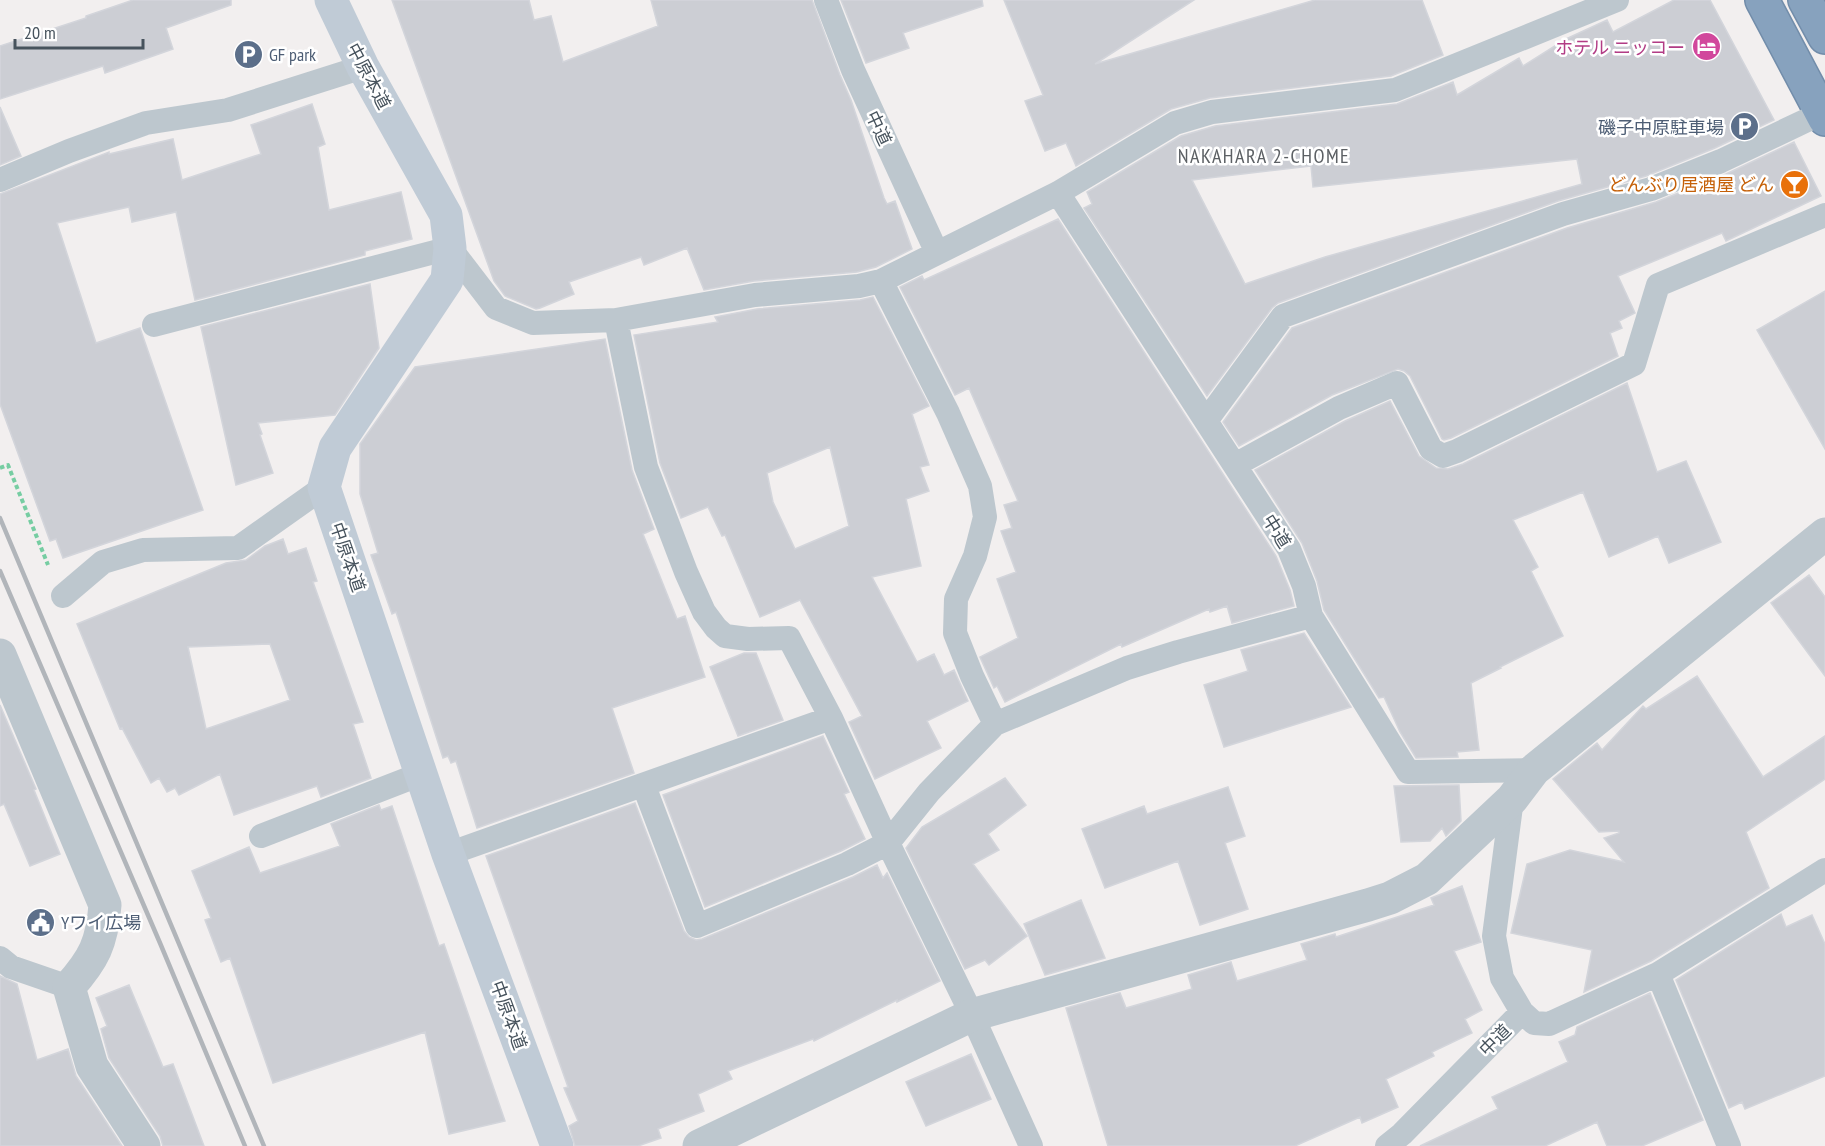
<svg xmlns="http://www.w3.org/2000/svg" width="1825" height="1146" font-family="'PT Sans Narrow','Noto Sans JP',sans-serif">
  <rect width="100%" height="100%" fill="#f2efef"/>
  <!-- building -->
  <path fill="#ccced4" stroke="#d3d5db" stroke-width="1.5" fill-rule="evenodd" d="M 133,0 L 231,0 L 231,5 L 166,28 L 173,49 L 105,73 L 103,66 L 0,99 L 0,46 L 86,18 L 86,16 Z
    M 392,0 L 529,0 L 534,20 L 551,16 L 563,62 L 658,26 L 651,0 L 812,0 L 840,75 L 851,100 L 884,198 L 887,204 L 895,201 L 912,249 L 876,267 L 857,272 L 754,281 L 704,290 L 687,248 L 644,265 L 641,257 L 569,282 L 574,294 L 540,308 L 536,309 L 505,296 L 494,281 Z
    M 841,0 L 982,0 L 983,6 L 903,33 L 909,48 L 866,63 Z
    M 1004,0 L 1194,0 L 1095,64 L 1315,0 L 1422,0 L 1443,55 L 1391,76 L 1210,98 L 1171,109 L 1076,166 L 1066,143 L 1045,151 L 1025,101 L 1043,95 Z
    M 1674,0 L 1710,0 L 1774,120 L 1715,148 L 1646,176 L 1558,201 L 1278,303 L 1272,308 L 1207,396 L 1084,208 L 1092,204 L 1087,192 L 1181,136 L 1215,126 L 1397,104 L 1453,82 L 1457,95 L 1519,58 L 1523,66 L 1566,39 L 1607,20 L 1613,32 ZM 1577,159 L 1582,184 L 1325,257 L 1245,284 L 1192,180 L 1311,166 L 1313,187 Z
    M 312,104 L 325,144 L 318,147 L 329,210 L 401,192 L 412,239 L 365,251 L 365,255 L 195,300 L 176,212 L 132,222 L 129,207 L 57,223 L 96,343 L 140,328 L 203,510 L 63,558 L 56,539 L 50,541 L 0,404 L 0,194 L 109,152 L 109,154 L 173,139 L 182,180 L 261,154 L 251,125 Z
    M 0,107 L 21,156 L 0,165 Z
    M 1794,142 L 1821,196 L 1726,241 L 1722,233 L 1618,276 L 1635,313 L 1619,321 L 1622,328 L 1610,333 L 1618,356 L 1451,438 L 1444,440 L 1442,439 L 1410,376 L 1404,371 L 1398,369 L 1332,395 L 1239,446 L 1223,422 L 1292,328 L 1567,228 L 1656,202 L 1726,174 Z
    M 1058,219 L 1276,556 L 1290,590 L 1294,606 L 1232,623 L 1227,606 L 1210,612 L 1209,609 L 1122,647 L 1121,644 L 1005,702 L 997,686 L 994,688 L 980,657 L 1018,638 L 997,579 L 1016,572 L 1001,531 L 1012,528 L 1004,505 L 1018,501 L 969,388 L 955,395 L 900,287 L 922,276 L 924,280 Z
    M 370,284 L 379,348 L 335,415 L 258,423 L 262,434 L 260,435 L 273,473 L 236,485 L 201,327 Z
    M 1825,291 L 1825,449 L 1757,330 Z
    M 873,297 L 929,406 L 912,414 L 929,465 L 920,467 L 929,491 L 906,499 L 921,566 L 872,577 L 917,662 L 934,654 L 944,675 L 954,670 L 968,701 L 927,721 L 941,748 L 875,779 L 849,722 L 862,716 L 800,600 L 760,617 L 725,535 L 722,536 L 708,507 L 681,518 L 660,463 L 634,335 L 718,322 L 715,317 L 757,309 L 860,300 ZM 830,447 L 849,526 L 795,549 L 773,502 L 767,473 Z
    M 605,339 L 632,470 L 654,529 L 643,534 L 677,619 L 685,616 L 705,677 L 612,708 L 634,773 L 477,828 L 456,761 L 451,763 L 448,756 L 443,758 L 396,612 L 392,614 L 371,555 L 378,553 L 360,494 L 360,444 L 415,367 Z
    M 1627,383 L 1657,472 L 1686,461 L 1721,542 L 1669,563 L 1658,536 L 1609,557 L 1583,492 L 1513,520 L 1538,567 L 1531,571 L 1563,636 L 1500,667 L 1501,668 L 1471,683 L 1479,750 L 1457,752 L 1458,757 L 1416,758 L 1400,732 L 1384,697 L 1379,698 L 1324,610 L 1317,581 L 1302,543 L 1255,470 L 1345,421 L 1390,401 L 1419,456 L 1436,468 L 1448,469 L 1463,464 Z
    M 283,539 L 288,554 L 306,548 L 317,581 L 313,582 L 363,722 L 353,724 L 371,778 L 321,797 L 317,786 L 234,815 L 220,774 L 179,795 L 175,788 L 167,792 L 159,778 L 151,783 L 122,728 L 120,729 L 77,624 L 226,563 L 246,560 L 265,546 ZM 270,644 L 290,700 L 206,729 L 188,647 Z
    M 1809,575 L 1825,597 L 1825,676 L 1771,603 Z
    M 1304,633 L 1351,707 L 1224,747 L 1204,685 L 1248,671 L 1241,650 Z
    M 744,653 L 756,653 L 783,720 L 738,736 L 710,667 Z
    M 1697,676 L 1763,777 L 1825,736 L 1825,779 L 1746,832 L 1769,888 L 1651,961 L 1584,992 L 1592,950 L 1511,933 L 1527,864 L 1570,850 L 1624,862 L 1604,838 L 1619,833 L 1619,831 L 1599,832 L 1553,779 L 1597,743 L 1602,750 L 1643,706 L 1646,709 Z
    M 0,705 L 36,789 L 34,790 L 60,854 L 30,866 L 4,804 L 0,806 Z
    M 823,736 L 849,792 L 844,794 L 865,839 L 841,851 L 705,907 L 663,795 Z
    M 1005,778 L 1026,805 L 988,834 L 999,850 L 973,864 L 1027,936 L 989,965 L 985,960 L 965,969 L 906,848 L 922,827 Z
    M 1459,785 L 1461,821 L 1446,836 L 1442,828 L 1430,841 L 1401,842 L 1394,786 Z
    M 1228,787 L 1245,836 L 1225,843 L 1248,909 L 1200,925 L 1178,861 L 1105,888 L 1082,829 L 1144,806 L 1147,814 Z
    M 635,803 L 684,931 L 689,937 L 696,940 L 702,939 L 853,877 L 877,865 L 883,878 L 887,873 L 940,981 L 897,1002 L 897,1000 L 814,1041 L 813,1039 L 728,1071 L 732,1079 L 698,1094 L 704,1111 L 658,1129 L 661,1138 L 638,1146 L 575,1146 L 569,1126 L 578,1121 L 564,1088 L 568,1087 L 486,856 Z
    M 379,805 L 381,810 L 392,806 L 439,946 L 444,944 L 505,1121 L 449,1134 L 425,1032 L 273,1083 L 230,958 L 221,962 L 205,920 L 211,918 L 192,871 L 249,847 L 260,873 L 340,846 L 331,824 Z
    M 1462,886 L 1481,942 L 1454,951 L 1482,1010 L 1465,1019 L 1472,1033 L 1432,1052 L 1434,1056 L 1386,1079 L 1398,1107 L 1362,1123 L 1360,1117 L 1295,1146 L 1108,1146 L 1066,1008 L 1120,993 L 1126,1008 L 1192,989 L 1188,975 L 1231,962 L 1237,981 L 1307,960 L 1301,944 L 1335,934 L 1336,937 L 1434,905 L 1431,898 Z
    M 1081,900 L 1105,958 L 1045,975 L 1024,924 Z
    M 1781,914 L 1786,927 L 1812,915 L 1825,944 L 1825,1076 L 1745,1109 L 1742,1102 L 1729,1108 L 1676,980 Z
    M 0,976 L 17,984 L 37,1060 L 68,1049 L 76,1076 L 122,1146 L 0,1146 Z
    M 129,985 L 163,1067 L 173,1064 L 204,1146 L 163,1146 L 160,1136 L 109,1058 L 101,1029 L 107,1026 L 96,998 Z
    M 1650,993 L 1703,1120 L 1642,1146 L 1607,1146 L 1597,1122 L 1545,1146 L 1420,1146 L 1498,1109 L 1492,1097 L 1568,1062 L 1559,1042 L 1575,1035 L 1577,1027 Z
    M 971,1054 L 991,1099 L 926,1126 L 906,1082 Z"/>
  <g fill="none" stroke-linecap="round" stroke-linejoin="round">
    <defs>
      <path id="highway" d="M 1762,0 L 1825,119
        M 1805,0 L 1825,37"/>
    </defs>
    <!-- highway casing -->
    <use href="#highway" stroke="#728daa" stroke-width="36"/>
    <!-- path -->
    <path stroke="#76cda2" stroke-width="4" stroke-dasharray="4.5 3" stroke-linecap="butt" d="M 0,468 L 8,465 L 48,565"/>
    <!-- lane -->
    <path stroke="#bdc7ce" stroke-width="24" d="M 826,0 L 853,70 L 937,253
      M 0,180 L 69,151 L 146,123 L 228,110 L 363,67
      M 1058,193 L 1289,549 L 1304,586 L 1311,616 L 1408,772 L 1534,770
      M 881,281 L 948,413 L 980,486 L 985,517 L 975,556 L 956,599 L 955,633 L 972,676 L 995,724
      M 616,320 L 646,467 L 686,572 L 704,612 L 716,628 L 725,636 L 748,639 L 789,638 L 831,718 L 888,843 L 972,1015 L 1031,1146
      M 154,325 L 450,248 L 496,308 L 533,323 L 616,320 L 755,295 L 859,286 L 881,281 L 1058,193 L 1175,123 L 1212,112 L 1395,90 L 1617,0
      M 1206,421 L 1283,316 L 1563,214 L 1651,189 L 1721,161 L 1822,113
      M 1235,465 L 1339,408 L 1397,383 L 1431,449 L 1443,456 L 1457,451 L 1634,364 L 1658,285 L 1825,215
      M 63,596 L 103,562 L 143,550 L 238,548 L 324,487
      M 644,786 L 697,926 L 847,864 L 888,843 L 929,792 L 995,724 L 1127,668 L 1178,652 L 1311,616
      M 1512,799 L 1494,936 L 1502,978 L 1522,1012 L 1534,1023 L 1549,1024 L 1658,974 L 1825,870
      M 261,836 L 421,774
      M 448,854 L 831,718
      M 0,958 L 11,967 L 69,987
      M 1658,974 L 1729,1146
      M 1387,1146 L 1402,1134 L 1522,1012"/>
    <!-- street -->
    <path stroke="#bdc7ce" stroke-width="33" d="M 0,655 L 105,905 C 102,943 94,959 69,987 L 92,1066 L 144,1146
      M 699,1146 L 972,1015 L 1368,905 L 1390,898 L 1427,879 L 1512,799 L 1534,770 L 1825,534"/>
    <!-- secondary -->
    <path stroke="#c0cbd6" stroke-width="33" d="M 331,0 L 363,67 L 446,215 L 450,248 L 447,280 L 335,448 L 324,487 L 448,854 L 557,1146"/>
    <!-- highway -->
    <use href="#highway" stroke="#87a2be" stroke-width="33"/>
    <!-- rail -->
    <path stroke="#b1b5ba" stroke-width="4.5" d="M 0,518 L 264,1146
      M 0,571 L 160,943 L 245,1146"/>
  </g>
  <!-- icons -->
  <defs>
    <symbol id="hotel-disc" viewBox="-11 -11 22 22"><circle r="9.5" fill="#d1479c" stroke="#fff"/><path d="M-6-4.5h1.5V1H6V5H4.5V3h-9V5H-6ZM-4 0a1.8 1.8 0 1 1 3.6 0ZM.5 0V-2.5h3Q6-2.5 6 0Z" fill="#fff"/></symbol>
    <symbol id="parking-disc" viewBox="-11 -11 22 22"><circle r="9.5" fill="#5c6f8a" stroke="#fff"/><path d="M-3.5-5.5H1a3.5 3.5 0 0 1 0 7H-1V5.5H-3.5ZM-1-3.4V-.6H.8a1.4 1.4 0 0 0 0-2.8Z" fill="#fff"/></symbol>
    <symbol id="bar-disc" viewBox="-11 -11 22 22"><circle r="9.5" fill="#e8710a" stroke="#fff"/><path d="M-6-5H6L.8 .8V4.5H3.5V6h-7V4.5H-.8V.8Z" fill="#fff"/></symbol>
    <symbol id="civic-disc" viewBox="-11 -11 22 22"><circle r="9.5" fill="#5c6f8a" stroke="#fff"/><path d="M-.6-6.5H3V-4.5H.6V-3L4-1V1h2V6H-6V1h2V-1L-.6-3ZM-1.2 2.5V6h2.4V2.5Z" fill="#fff"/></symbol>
  </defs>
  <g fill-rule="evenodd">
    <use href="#hotel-disc" x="1690" y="30" width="33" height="33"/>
    <use href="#parking-disc" x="232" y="38" width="33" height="33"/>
    <use href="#parking-disc" x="1728" y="110" width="33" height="33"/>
    <use href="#bar-disc" x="1778" y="168" width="33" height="33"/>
    <use href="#civic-disc" x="24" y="906" width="33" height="33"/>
  </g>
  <g text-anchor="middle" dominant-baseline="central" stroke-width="5" stroke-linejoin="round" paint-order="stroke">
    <!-- hotel labels -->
    <g font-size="18" fill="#b23c85" stroke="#fff" text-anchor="end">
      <text x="1685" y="47">ホテル ニッコー</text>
    </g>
    <!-- service labels -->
    <g font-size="18" fill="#4e5e75" stroke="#fff" text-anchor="start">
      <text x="269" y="54">GF park</text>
      <text x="1724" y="127" text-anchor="end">磯子中原駐車場</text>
      <text x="61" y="922">Yワイ広場</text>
    </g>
    <!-- street labels -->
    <g font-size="18" fill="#47535d" stroke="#fff">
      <text transform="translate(369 76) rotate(62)">中原本道</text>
      <text transform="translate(879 128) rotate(65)">中道</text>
      <text transform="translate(1277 531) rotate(58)">中道</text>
      <text transform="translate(348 557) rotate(71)">中原本道</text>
      <text transform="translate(509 1015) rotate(70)">中原本道</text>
      <text transform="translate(1495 1040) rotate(-45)">中道</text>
    </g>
    <!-- food labels -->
    <g font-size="18" fill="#c56008" stroke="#fff" text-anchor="end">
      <text x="1774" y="184">どんぶり居酒屋 どん</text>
    </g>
    <!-- neighbourhood labels -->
    <g font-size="20" letter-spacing="1.5" fill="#5c6064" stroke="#fff">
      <text x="1264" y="156">NAKAHARA 2-CHOME</text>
    </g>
  </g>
  <!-- scale -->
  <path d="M15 39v9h128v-9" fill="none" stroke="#47535d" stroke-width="3"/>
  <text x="24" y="39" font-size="18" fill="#47535d" stroke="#ffffff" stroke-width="4.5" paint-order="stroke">20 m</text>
</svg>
